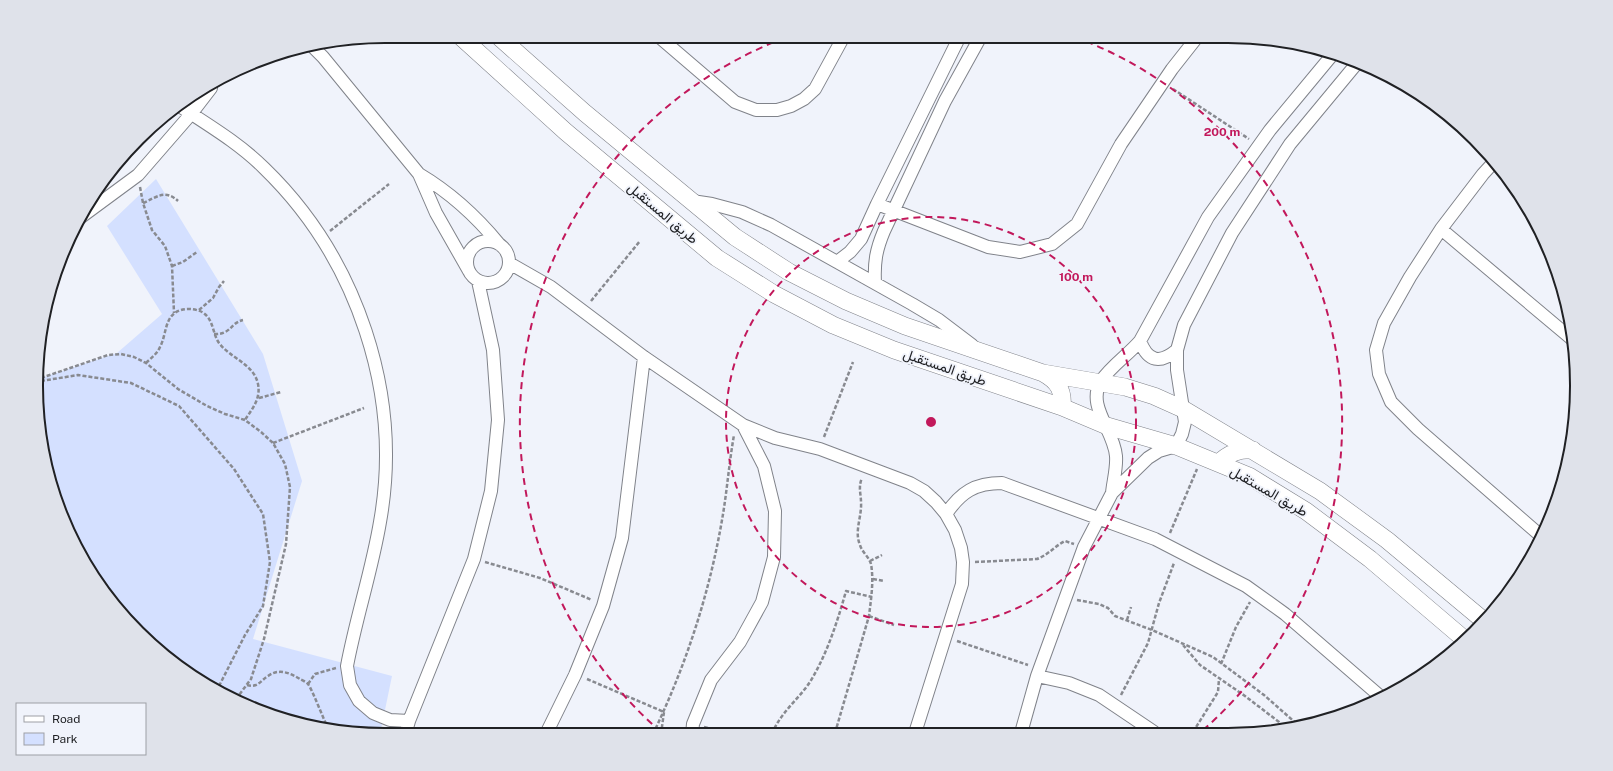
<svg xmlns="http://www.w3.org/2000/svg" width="1613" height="771" font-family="'Public Sans',Vazirmatn,sans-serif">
  <rect width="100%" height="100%" fill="#f0f3fb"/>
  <!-- green -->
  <path fill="#d4e0ff" d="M 156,179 L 263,354 L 302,481 L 253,639 L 392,676 L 380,734 L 317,728 L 252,708 L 155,648 L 108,598 L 72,540 L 39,431 L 41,378 L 117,353 L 162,314 L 107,226 Z"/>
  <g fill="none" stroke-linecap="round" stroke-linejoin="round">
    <defs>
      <path id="minor" d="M 658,36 L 735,102 L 756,110 L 777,110 L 791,106 L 804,99 L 815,89 L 844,36
        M 314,48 L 323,57 L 419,174 L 436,213 L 469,271
        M 178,105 C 208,125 239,143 264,168 C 357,258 403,394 380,522 C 372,570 356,618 347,666 L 350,685 L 359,701 L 373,713 L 390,720 L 409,721
        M 1494,162 L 1483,174 L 1441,229 L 1410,277 L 1384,323 L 1376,350 L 1379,374 L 1391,402 L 1418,429 L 1541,536
        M 419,174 C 451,193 476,216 499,244
        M 692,201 L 712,204 L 742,212 L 771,225 L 912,304 L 939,320 L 972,345
        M 877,204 L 988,247 L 1020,252 L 1052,244 L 1077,224 L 1121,144 L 1172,69 L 1198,36
        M 81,217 L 138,175 L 191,114 L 211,88
        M 1441,229 L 1573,340
        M467 262a21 21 0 1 1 42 0a21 21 0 1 1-42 0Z
        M 837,262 L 850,252 L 861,239 L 877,204 L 960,36
        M 509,263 L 551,287 L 644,357 L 743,425 L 775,438 L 820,449 L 910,483 L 924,491 L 936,502 L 946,514 L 955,530 L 961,548 L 963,562 L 962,584 L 915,733
        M 875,283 C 874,262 876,250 884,231 L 945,101 L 981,36
        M 1140,341 C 1148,362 1160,364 1177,350
        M 1112,493 C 1113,482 1117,468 1116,456 C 1114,430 1086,406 1101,381 C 1111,366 1128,355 1140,341 L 1208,217 L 1270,130 L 1333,54
        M 946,514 C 961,492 975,483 1002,483 L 1155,539 L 1246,586 L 1285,614 L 1381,697
        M 1037,676 L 1069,683 L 1099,695 L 1154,732
        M 1021,733 L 1037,676 L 1084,547 L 1112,493 L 1148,458 L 1159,451 L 1176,446 L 1182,434 L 1185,422 L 1177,370 L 1177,350 L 1184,325 L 1232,233 L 1290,144 L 1358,62
        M 546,734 L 575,675 L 603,606 L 622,538 L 644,357
        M 692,734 L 693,724 L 711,680 L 740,642 L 762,602 L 774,557 L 775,511 L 764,466 L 743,425
        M 405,735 L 409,721 L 474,559 L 491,491 L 498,420 L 493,350 L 478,281"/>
      <path id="secondary" d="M 460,36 L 566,132 L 717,258 L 774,294 L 833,325 L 894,350 L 1062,407 L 1107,426 L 1176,446 L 1249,476 L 1306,511 L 1370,559 L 1464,639
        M 498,36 L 585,113 L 735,237 L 789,272 L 846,301 L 905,326 L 1043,373 L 1125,387 L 1154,396 L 1183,409 L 1320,491 L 1387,540 L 1483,620
        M 1043,373 C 1058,381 1064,391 1062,407
        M 1219,463 C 1229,453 1239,449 1253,450"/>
    </defs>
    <!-- minor casing -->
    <use href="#minor" stroke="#80838a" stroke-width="14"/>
    <!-- secondary casing -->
    <use href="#secondary" stroke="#80838a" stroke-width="18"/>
    <!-- path -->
    <path stroke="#888a90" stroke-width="2.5" stroke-dasharray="4 2" stroke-linecap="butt" d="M 1173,89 L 1249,139
      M 140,187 L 143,203 L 152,230 L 165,246 L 172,266 L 174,313
      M 143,203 C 157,197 165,189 178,201
      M 330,231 L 389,184
      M 172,266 L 183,262 L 197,252
      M 591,301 L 640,241
      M 199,310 L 213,298 L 219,287 L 224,281
      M 214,334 C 231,335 230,323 243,320
      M 146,363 C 151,358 157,354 160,347 C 167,334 164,315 181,310 C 187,308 196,309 202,312 C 214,319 212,333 219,343 C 230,358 254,364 258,384 C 261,399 252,409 245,420
      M 41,378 L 108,355 L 121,354 L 134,357 L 146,363 L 178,389 L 207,406 L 225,414 L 245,420 L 261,432 L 273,443 L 285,464 L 290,487 L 286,544 L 264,639 L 251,679 L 236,699
      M 41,381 L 78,375 L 131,383 L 179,406 L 234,469 L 263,514 L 270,562 L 263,606 L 245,635 L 218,688
      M 259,398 L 281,392
      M 824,437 L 853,362
      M 273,443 L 364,408
      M 1170,533 L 1197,469
      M 870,561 L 882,555
      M 485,562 L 540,578 L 592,600
      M 975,562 L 1037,559 C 1048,555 1055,546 1065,541 L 1074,544
      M 873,579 L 884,581
      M 1077,600 L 1099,604 L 1108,608 L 1115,616 L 1152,630 L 1213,657 L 1264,695 L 1298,725
      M 869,616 L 894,625
      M 1127,620 L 1131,607
      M 957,641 L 1028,665
      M 1183,645 L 1200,665 L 1245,696 L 1279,722 L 1285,729
      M 1221,664 L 1236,627 L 1250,602
      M 587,679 L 664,712 L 661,734
      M 308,684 L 315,674 L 336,668
      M 247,685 C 258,688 260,681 268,676 C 279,668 290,673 300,679 C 302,680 306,682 308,684 C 312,689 323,718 327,726
      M 1121,695 L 1148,643 L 1159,603 L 1174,563
      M 259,711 C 285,712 302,721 326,726 C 342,729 358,727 372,734
      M 704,727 L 736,734
      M 1193,732 L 1218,692 L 1219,679
      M 835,733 L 869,616 C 871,599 874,581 871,564 C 869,557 862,552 860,545 C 854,531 862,517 861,502 C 861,494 858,487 862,478
      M 653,734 C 686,665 709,595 722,520 C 727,492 729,463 734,435
      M 772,734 C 780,713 798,700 810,682 C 827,654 837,623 846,591 L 872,597
      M 786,734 L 790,730 L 795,734"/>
    <!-- minor -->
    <use href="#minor" stroke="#fff" stroke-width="12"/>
    <!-- secondary -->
    <use href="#secondary" stroke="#fff" stroke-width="17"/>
  </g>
  <!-- distance rings -->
  <g fill="none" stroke="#c2185b" stroke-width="2" stroke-dasharray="7 5">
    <circle cx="931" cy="422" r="205"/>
    <path d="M661 732A411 411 0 0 1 787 37M1075 37A411 411 0 0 1 1201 732"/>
  </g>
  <g text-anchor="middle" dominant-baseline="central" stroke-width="3.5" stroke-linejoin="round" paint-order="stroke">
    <!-- street labels -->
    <g font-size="14" fill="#202124" stroke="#f0f3fb">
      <text transform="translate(663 213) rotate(40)">طريق المستقبل</text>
      <text transform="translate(945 367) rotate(19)">طريق المستقبل</text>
      <text transform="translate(1269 491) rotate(30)">طريق المستقبل</text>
    </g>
  </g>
  <!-- crop -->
  <path d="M0 0H1613V771H0ZM385 43H1228A342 342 0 0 1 1570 385V386A342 342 0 0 1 1228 728H385A342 342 0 0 1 43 386V385A342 342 0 0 1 385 43Z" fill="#dfe2ea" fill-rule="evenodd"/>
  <path fill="none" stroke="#202124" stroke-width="2" d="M385 43H1228A342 342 0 0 1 1570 385V386A342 342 0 0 1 1228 728H385A342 342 0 0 1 43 386V385A342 342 0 0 1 385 43Z"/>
  <circle cx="931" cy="422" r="6" fill="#c2185b" stroke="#f0f3fb" stroke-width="2"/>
  <g font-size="12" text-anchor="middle" font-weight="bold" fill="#c2185b" stroke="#f0f3fb" stroke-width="3.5" stroke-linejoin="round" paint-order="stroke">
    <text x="1222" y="136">200 m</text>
    <text x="1076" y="281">100 m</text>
  </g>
  <!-- legend -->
  <rect x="16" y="703" width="130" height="52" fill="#f0f3fb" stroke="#9d9fa5"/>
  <rect x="24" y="716" width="20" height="6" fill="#ffffff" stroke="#9d9fa5"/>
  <text x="52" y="723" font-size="12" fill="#202124">Road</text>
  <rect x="24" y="733" width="20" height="12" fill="#d4e0ff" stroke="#9d9fa5"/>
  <text x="52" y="743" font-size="12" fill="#202124">Park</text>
</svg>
